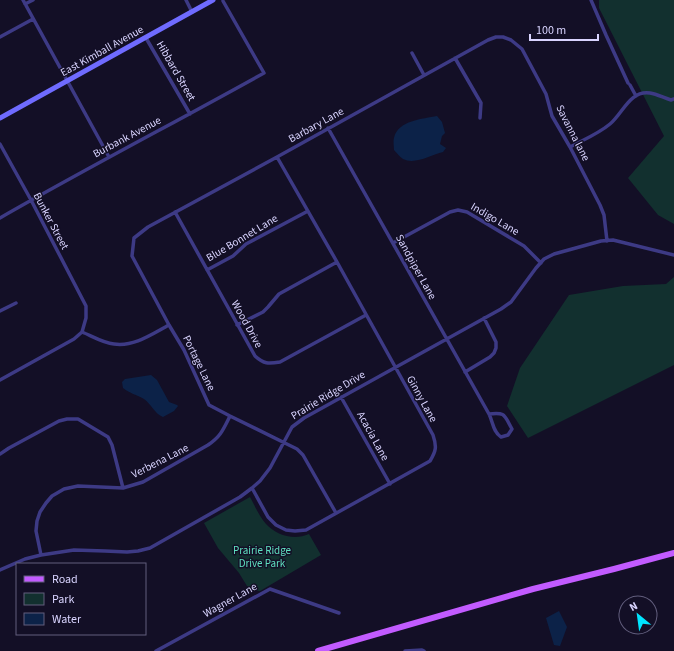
<svg xmlns="http://www.w3.org/2000/svg" width="674" height="651" font-family="'Source Sans 3',sans-serif">
  <rect width="100%" height="100%" fill="#130f26"/>
  <!-- green -->
  <path fill="#12302f" d="M 599,0 L 674,0 L 674,224 L 658,215 L 628,178 L 664,136 L 599,8 Z
    M 674,277 L 674,365 L 528,438 L 507,406 L 520,368 L 569,295 L 623,286 L 666,284 Z
    M 250,497 C 255,506 259,516 266,524 C 276,535 294,541 309,534 L 321,555 L 260,591 L 253,590 L 247,586 L 239,573 L 218,548 L 204,523 Z"/>
  <!-- water -->
  <path fill="#0c2248" d="M 437,116 L 442,122 L 445,133 L 442,136 L 440,144 L 446,148 L 443,152 C 431,155 415,165 403,159 C 400,157 397,153 394,150 C 394,147 393,141 394,138 C 398,120 423,119 437,116 Z
    M 151,375 L 157,380 L 169,402 L 177,405 L 178,406 L 174,411 L 163,417 C 155,414 151,404 144,399 C 137,395 129,393 123,388 L 122,382 L 125,379 Z
    M 559,611 L 567,627 L 560,646 L 554,645 L 546,618 Z"/>
  <g fill="none" stroke-linecap="round" stroke-linejoin="round">
    <!-- street -->
    <path stroke="#3d3a85" stroke-width="3.5" d="M 23,0 L 109,157
      M 186,0 L 192,12
      M 591,0 L 606,35 L 628,83
      M 25,4 L 33,0
      M 0,37 L 33,19
      M 146,38 L 190,114
      M 412,53 L 424,75
      M 455,58 L 481,103 L 480,118
      M 630,85 L 636,96
      M 328,128 L 489,414 C 493,422 493,432 501,437 L 508,435 L 512,429 C 504,415 506,412 489,414
      M 0,144 L 31,200 L 86,306 L 86,318 L 82,332 L 74,339 L 0,380
      M 570,147 C 583,140 598,134 610,124 C 623,113 630,90 650,93 C 657,94 664,98 671,100 L 674,99
      M 175,212 L 255,356 C 264,364 268,364 280,362 L 366,315
      M 0,218 C 87,168 176,122 264,73 L 223,1
      M 393,243 L 450,212 L 458,210 L 467,212 L 524,246 L 541,263
      M 207,270 L 233,256 L 246,244 L 308,211
      M 0,311 L 16,303
      M 237,325 L 263,312 L 268,307 L 279,294 L 337,262
      M 82,332 C 92,336 103,343 114,344 C 134,347 152,334 169,325
      M 465,372 L 490,357 L 494,353 L 496,348 L 496,342 L 484,318
      M 341,397 L 390,484
      M 0,454 L 9,448 L 59,421 L 67,419 L 78,419 L 108,437 L 112,445 L 123,488
      M 252,488 L 268,517 L 276,525 L 286,530 L 295,531 L 306,530 L 430,461 C 436,451 437,447 433,435 L 337,262 L 277,157
      M 336,513 L 303,455 L 297,449 L 230,416 L 209,405 L 184,350 L 169,325 L 132,256 L 134,238 L 148,227 L 277,157 L 488,40 L 496,37 L 503,37 L 511,40 L 522,49 L 546,94 L 552,116 L 570,147 L 600,205 L 604,215 L 607,241
      M 41,555 L 36,531 L 37,521 L 40,512 L 46,503 L 52,496 L 64,489 L 78,486 L 123,488 L 143,482 L 208,445 C 221,436 223,430 230,416
      M 0,570 L 25,559 L 41,555 L 74,550 L 105,551 L 127,552 L 138,551 L 150,548 L 240,497 L 252,488 L 260,481 L 270,468 L 292,427 L 304,418 L 501,309 L 511,302 L 536,268 L 544,259 L 554,254 L 601,241 L 613,240 L 674,255
      M 156,651 L 270,589 L 339,613
      M 405,651 L 422,650 L 424,651"/>
    <!-- secondary -->
    <path stroke="#6f6bff" stroke-width="5" d="M 0,118 L 213,0"/>
    <!-- primary -->
    <path stroke="#c25bff" stroke-width="6" d="M 318,651 L 533,589 L 614,569 L 674,553"/>
  </g>
  <g text-anchor="middle" dominant-baseline="central" stroke-width="3" stroke-linejoin="round" paint-order="stroke">
    <!-- street labels -->
    <g font-size="11" fill="#d9d4ff" stroke="#130f26">
      <text transform="translate(102 51) rotate(-29)">East Kimball Avenue</text>
      <text transform="translate(176 71) rotate(60)">Hibbard Street</text>
      <text transform="translate(316 125) rotate(-29)">Barbary Lane</text>
      <text transform="translate(573 133) rotate(63)">Savanna lane</text>
      <text transform="translate(127 137) rotate(-28)">Burbank Avenue</text>
      <text transform="translate(495 219) rotate(30)">Indigo Lane</text>
      <text transform="translate(51 221) rotate(62)">Bunker Street</text>
      <text transform="translate(242 238) rotate(-31)">Blue Bonnet Lane</text>
      <text transform="translate(416 267) rotate(61)">Sandpiper Lane</text>
      <text transform="translate(247 324) rotate(61)">Wood Drive</text>
      <text transform="translate(199 363) rotate(64)">Portage Lane</text>
      <text transform="translate(328 395) rotate(-31)">Prairie Ridge Drive</text>
      <text transform="translate(422 399) rotate(61)">Ginny Lane</text>
      <text transform="translate(373 436) rotate(61)">Acacia Lane</text>
      <text transform="translate(160 461) rotate(-27)">Verbena Lane</text>
      <text transform="translate(230 600) rotate(-29)">Wagner Lane</text>
    </g>
    <!-- park labels -->
    <g font-size="11" fill="#5fe0c0" stroke="#130f26">
      <text x="262" y="550">Prairie Ridge<tspan x="262" dy="13">Drive Park</tspan></text>
    </g>
  </g>
  <!-- legend -->
  <rect x="16" y="563" width="130" height="72" fill="#130f26" stroke="#625e7d"/>
  <rect x="24" y="576" width="20" height="6" fill="#c25bff" stroke="#625e7d"/>
  <text x="52" y="583" font-size="12" fill="#d9d4ff">Road</text>
  <rect x="24" y="593" width="20" height="12" fill="#12302f" stroke="#625e7d"/>
  <text x="52" y="603" font-size="12" fill="#d9d4ff">Park</text>
  <rect x="24" y="613" width="20" height="12" fill="#0c2248" stroke="#625e7d"/>
  <text x="52" y="623" font-size="12" fill="#d9d4ff">Water</text>
  <!-- north arrow -->
  <g transform="translate(638 615) rotate(331)"><circle r="19" fill="#130f26" stroke="#625e7d"/>
  <path d="M0-3L7 15L0 10L-7 15Z" fill="#00e5ff"/>
  <text y="-6" font-size="11" font-weight="bold" text-anchor="middle" fill="#d9d4ff">N</text>
  </g>
  <!-- scale -->
  <path d="M530 34v6h68v-6" fill="none" stroke="#d9d4ff" stroke-width="2"/>
  <text x="536" y="34" font-size="12" fill="#d9d4ff" stroke="#130f26" stroke-width="3" paint-order="stroke">100 m</text>
</svg>
